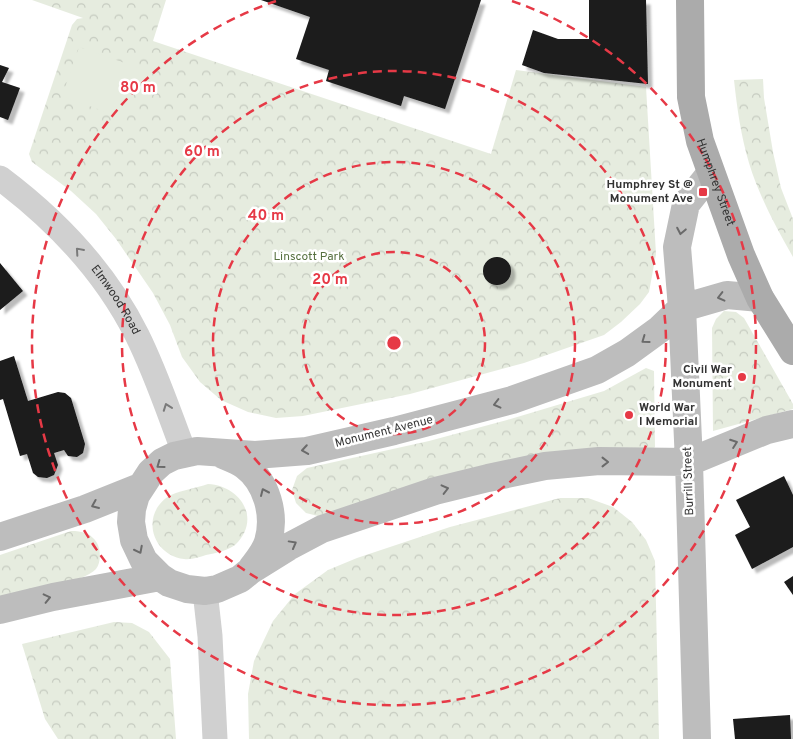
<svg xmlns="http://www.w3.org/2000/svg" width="793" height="739" font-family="Overpass,sans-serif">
  <defs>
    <pattern id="forest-crowns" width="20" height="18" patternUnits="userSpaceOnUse" patternTransform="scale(1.25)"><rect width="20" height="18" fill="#e6ecdf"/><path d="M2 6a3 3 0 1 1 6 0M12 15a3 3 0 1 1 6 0" fill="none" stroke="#c6cbc0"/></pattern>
    <filter id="shadow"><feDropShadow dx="4.5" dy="4.5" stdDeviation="1" flood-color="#0004"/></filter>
  </defs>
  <rect width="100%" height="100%" fill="#fff"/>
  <!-- forest -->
  <path fill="url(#forest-crowns)" d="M 32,0 L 166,0 L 153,41 L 491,154 L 516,70 L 646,87 L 656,254 L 649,292 L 640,304 L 621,322 L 604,335 L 524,363 L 410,394 L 303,416 L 276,418 L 248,412 L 221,400 L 200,382 L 182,357 L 170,325 L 153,293 L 116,239 L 96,214 L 71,191 L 32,162 L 29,154 L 72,25 L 77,19 L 83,18 Z
    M 763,79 L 764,98 L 773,152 L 781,188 L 793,219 L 793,257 C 776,227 759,196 749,163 C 741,136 737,108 734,80 Z
    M 724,311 L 736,312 L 744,318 L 793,404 L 793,409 L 713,431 L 712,328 L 716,319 Z
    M 646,368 L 654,371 L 655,447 L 652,450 L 560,451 L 513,459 L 473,468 L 318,516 L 306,513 L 296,503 L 292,490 L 297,476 L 307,468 L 429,441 L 507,420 L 604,391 Z
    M 208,484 C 241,486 262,519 235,545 C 227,551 216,553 206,555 C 199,557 192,560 184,559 C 149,554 141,511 171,495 C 182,490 196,488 208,484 Z
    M 560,498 L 588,498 L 613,507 L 632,522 L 646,540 L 655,561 L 659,739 L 249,739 L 248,694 L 254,661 L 273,621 L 295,594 L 328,570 L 357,558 L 450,527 Z
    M 71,531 C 82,531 91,533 97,543 C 101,550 101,563 96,569 C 84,583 20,593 0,598 L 0,555 Z
    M 114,622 L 132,623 L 149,632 L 170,659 L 176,739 L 58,739 L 45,719 L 22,644 Z"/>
  <!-- garden -->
  <path fill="#e6ecdf" d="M 79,47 L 142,69 L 125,119 L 62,96 Z"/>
  <!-- building -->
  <path fill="#1a1a1a" filter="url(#shadow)" d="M 261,0 L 481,0 L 445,109 L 404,96 L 401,106 L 326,81 L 329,70 L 296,59 L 310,17 Z
    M 589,0 L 646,0 L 648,84 L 544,73 L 522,65 L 533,30 L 558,39 L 589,39 Z
    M 0,65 L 9,68 L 2,82 L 20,88 L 8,120 L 0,117 Z
    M483 271a14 14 0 1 1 28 0a14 14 0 1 1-28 0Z
    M 0,263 L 23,291 L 0,310 Z
    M 14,356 L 28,401 L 58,392 L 65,393 L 71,398 L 85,444 L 83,453 L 77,457 L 68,456 L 64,450 L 54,453 L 58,465 L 54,475 L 47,478 L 38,477 L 33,473 L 27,454 L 20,456 L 3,399 L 0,400 L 0,361 Z
    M 784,476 L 793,495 L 793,547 L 752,569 L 735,535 L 750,527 L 736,500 Z
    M 793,576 L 793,595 L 784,582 Z
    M 790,715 L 791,739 L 735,739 L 733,719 Z"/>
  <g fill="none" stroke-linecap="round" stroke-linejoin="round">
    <!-- street -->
    <g stroke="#d0d0d0" stroke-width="25">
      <path id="s1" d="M 0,178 C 56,220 106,273 137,335 C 156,373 169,413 184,452"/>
      <path d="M 205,591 L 210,636 L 215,739"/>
    </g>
    <!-- secondary -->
    <path stroke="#bdbdbd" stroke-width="28" d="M 760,298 L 727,295 L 682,308 L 660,329 L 627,353 L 597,370 L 512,400 L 394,431 L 307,451 L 255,455 L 197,451 L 174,456 L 162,462 L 151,472 L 136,495 L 132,509 L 131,522 L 134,540 L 144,561 L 160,577 L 169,583 L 187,589 L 205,591 L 217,589 L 240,579 L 251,570 L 288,547 L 322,529 L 435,491 L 488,478 L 545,466 L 599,461 L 689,462 L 767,430 L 793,424
      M 223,455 C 230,458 238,461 244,465 C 267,482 276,515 268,542 C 265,552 258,560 252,568
      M 0,537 L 85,509 L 140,487
      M 0,610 L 53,597 L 160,577
      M 697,739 L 689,462 L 682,308 L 677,247 L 686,204 L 710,174"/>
    <!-- primary -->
    <path stroke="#ababab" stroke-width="28" id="s2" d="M 690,0 L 691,97 L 700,141 L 741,255 L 760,298 L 793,351"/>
  </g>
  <!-- one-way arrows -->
  <defs><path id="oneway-chevron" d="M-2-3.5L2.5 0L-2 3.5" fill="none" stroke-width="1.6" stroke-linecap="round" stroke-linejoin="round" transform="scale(1.25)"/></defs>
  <g stroke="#6a6a6a">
    <use href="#oneway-chevron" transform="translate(681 231) rotate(101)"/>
    <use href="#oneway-chevron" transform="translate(721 297) rotate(166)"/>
    <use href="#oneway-chevron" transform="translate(645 340) rotate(144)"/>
    <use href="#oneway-chevron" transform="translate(497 404) rotate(166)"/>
    <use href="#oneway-chevron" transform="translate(734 443) rotate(-20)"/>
    <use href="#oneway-chevron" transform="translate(305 450) rotate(171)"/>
    <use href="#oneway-chevron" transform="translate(605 462)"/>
    <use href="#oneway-chevron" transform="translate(160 465) rotate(144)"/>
    <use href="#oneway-chevron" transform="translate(445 489) rotate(-14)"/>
    <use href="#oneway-chevron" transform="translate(264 492) rotate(-114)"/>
    <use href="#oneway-chevron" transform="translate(95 505) rotate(157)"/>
    <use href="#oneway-chevron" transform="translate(293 544) rotate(-29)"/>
    <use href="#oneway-chevron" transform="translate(139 550) rotate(63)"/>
    <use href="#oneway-chevron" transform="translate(47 598) rotate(-13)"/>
  </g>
  <g stroke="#7a7a7a">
    <use href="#oneway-chevron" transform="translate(79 251) rotate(-131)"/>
    <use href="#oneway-chevron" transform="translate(167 407) rotate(-110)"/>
  </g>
  <!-- distance rings -->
  <g fill="none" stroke="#e63946" stroke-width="2.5" stroke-dasharray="9 6">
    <circle cx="394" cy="343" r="91"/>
    <circle cx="394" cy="343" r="181"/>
    <circle cx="394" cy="343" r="272"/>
    <path d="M512 1A362 362 0 1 1 276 1"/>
  </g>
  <!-- markers -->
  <g fill="#e63946" stroke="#fff" stroke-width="2">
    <rect x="698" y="187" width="10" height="10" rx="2.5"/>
    <circle cx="742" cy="377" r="5"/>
    <circle cx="629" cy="415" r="5"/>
  </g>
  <g text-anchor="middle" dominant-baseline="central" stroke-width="5" stroke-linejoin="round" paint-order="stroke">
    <!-- street labels -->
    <g font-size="12" fill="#333" stroke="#fff">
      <text stroke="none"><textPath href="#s2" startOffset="186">Humphrey Street</textPath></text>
      <text stroke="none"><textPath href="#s1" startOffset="169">Elmwood Road</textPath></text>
      <text transform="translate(384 432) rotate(-14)">Monument Avenue</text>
      <text transform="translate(689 481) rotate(-92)">Burrill Street</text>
    </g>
    <!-- poi labels -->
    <g font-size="12" font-weight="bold" fill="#333" stroke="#fff" text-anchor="end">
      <text x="693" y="185">Humphrey St @<tspan x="693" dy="14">Monument Ave</tspan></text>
      <text x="732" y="370">Civil War<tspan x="732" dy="14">Monument</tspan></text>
      <text x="639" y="408" text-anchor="start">World War<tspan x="639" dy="14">I Memorial</tspan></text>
    </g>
    <!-- park labels -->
    <g font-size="12" fill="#56703f" stroke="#fff">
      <text x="309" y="257">Linscott Park</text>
    </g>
  </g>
  <circle cx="394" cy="343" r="8" fill="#e63946" stroke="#fff" stroke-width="2.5"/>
  <g font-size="15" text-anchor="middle" font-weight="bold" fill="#e63946" stroke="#fff" stroke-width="5" stroke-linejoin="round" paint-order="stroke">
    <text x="138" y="92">80 m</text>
    <text x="202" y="156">60 m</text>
    <text x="266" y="220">40 m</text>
    <text x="330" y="284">20 m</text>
  </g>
</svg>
